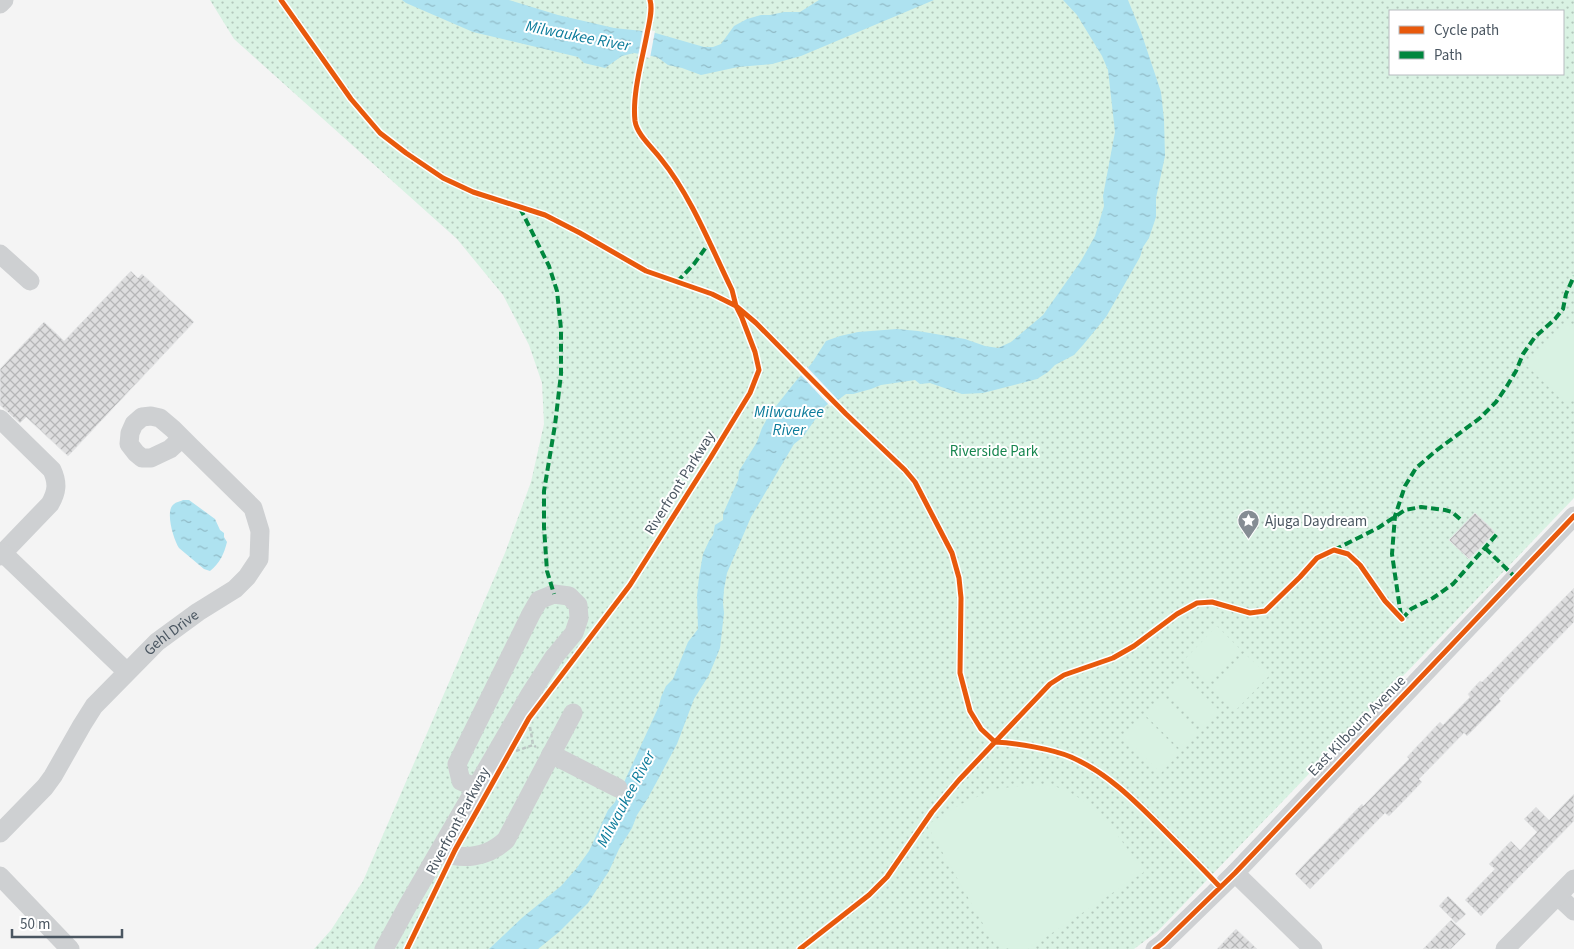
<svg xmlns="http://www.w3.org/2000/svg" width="1574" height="949" font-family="'Source Sans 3',sans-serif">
  <defs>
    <pattern id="park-dots" width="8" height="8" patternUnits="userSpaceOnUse" patternTransform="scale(1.25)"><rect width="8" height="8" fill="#d9f2e3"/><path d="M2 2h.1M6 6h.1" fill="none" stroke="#b2c7bb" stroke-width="1.8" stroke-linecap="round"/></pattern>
    <pattern id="water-ripples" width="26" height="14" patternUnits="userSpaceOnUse" patternTransform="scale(1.25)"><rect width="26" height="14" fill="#aee2f0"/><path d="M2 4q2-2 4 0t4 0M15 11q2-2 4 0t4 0" fill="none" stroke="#90bac6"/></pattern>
    <pattern id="building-cross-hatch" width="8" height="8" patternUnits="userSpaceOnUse" patternTransform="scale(1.25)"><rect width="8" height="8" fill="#ddddde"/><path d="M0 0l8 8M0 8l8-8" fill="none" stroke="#b5b6b7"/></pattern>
  </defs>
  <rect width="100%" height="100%" fill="#f4f4f4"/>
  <!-- park -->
  <path fill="url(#park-dots)" fill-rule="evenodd" d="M 210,0 L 1574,0 L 1574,498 L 1158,931 L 1134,949 L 314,949 L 331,930 L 363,881 L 505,553 L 531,482 L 544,424 L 542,383 L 529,345 L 503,295 L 457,239 L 234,39 ZM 1390,11 L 1563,11 L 1563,74 L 1390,74 Z"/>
  <!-- pitch -->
  <path fill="#d9f2e3" d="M 1569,322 L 1574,327 L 1574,395 L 1565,403 L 1526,365 Z
    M 1217,626 L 1241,650 L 1209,683 L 1184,660 Z
    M 1244,653 L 1269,676 L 1236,710 L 1212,686 Z
    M 1183,675 L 1220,711 L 1203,729 L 1166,692 Z
    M 1162,696 L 1199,733 L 1182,751 L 1144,714 Z
    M 1141,718 L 1178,755 L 1161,773 L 1123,736 Z
    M 1028,785 C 1038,786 1051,784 1059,788 C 1097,801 1122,841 1144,872 L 1028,949 L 1010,949 L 995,945 L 927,825 L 961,804 L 995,789 Z"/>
  <!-- water -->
  <path fill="url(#water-ripples)" d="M 402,0 L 509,0 L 558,15 L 614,28 L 652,32 L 704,47 L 713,47 L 721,44 L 734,26 L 747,19 L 761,15 L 770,15 L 784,12 L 800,12 L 819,0 L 934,0 L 801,56 L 772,64 L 738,67 L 701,75 L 682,68 L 668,65 L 657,57 L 634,53 L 622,56 L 605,68 L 584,63 L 578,57 L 473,32 L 406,3 Z
    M 1063,0 L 1128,0 L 1141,32 L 1161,92 L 1164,120 L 1165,156 L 1156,198 L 1156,217 L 1149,238 L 1143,247 L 1140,257 L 1106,317 L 1083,345 L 1074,355 L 1055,365 L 1048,372 L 1037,379 L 983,393 L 962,394 L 930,383 L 920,384 L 915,380 L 881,385 L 871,389 L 853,394 L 846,394 L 838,400 L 828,404 L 823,408 L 803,437 L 794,444 L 751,517 L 727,573 L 724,589 L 723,603 L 724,613 L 720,648 L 709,675 L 694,699 L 677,744 L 648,798 L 637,815 L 632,828 L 619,849 L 609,871 L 588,903 L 559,932 L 538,949 L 489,949 L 523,917 L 561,886 L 576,869 L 589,851 L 608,810 L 615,802 L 659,706 L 661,697 L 666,686 L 673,679 L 688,642 L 698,629 L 697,596 L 699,577 L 703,554 L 709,541 L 713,535 L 715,525 L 723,520 L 723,514 L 738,480 L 739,471 L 757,442 L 762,428 L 769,415 L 795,382 L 812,363 L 826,341 L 840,336 L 858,332 L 897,329 L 918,331 L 965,339 L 985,346 L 998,348 L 1011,342 L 1043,315 L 1081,261 L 1095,236 L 1104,206 L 1103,196 L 1115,132 L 1108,70 L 1102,56 L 1077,15 Z
    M 183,500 L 189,500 L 215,519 L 220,530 L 224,533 L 224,537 L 227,542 C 224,554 220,563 210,571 L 204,569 L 179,548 C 174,540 166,515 172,506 C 175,502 179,502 183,500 Z"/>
  <!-- pier -->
  <path fill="#f4f4f4" d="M 643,29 L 655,31 L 650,58 L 638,56 Z
    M 806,366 L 840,402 L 830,406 L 799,373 Z"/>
  <!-- building -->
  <path fill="url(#building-cross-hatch)" stroke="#e5e6e7" d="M 131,271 L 138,278 L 142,274 L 194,322 L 68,456 L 26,417 L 20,423 L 0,405 L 0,369 L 44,322 L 64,341 Z
    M 1475,513 L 1495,532 L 1469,559 L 1449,540 Z
    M 1574,588 L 1574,622 L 1499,699 L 1501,701 L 1467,736 L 1464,733 L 1419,779 L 1422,782 L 1389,816 L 1385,813 L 1310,889 L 1295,874 L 1362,804 L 1363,806 L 1409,759 L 1407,757 L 1440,722 L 1443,725 L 1470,697 L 1468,694 L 1480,681 L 1482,682 Z
    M 1574,794 L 1574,821 L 1481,916 L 1465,900 L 1495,869 L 1489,864 L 1511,841 L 1520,850 L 1537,832 L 1524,819 L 1536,807 L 1549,820 Z
    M 1448,896 L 1466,914 L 1456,923 L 1439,906 Z
    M 1451,920 L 1466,934 L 1451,949 L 1423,949 Z
    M 1236,929 L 1257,949 L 1217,949 Z"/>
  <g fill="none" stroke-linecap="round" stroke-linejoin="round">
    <!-- path -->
    <path stroke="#bcc7c4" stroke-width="2.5" stroke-dasharray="4 2.5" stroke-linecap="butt" d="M 530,727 L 533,745
      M 516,751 L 533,745 L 536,747"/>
    <!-- minor -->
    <g stroke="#ced0d2" stroke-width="19">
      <path d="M 0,4 L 4,0"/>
      <path d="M 0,254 L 30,281"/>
      <path d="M 0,419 L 52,470 C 58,483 57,492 50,504 L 0,556"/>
      <path d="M 3,553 L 127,672"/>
      <path d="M 551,754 L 618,788"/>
      <path id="s1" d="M 0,833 L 45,787 L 53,776 L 82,725 L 94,706 L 157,642 L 198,612 L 235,589 L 247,577 L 259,559 L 260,531 L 253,508 L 189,445 L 173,429 L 160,418 L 151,416 L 142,417 L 134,424 L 130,433 L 129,444 L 136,453 L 142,458 L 151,458 L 170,449 L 182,438"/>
      <path d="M 439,852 C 463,860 487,858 506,840 L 573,713"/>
      <path d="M 1235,873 L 1313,949"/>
      <path d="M 0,876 L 70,949"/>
      <path d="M 1558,896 L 1574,911"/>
      <path d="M 384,949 L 408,905 L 529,696 L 554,657 L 574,633 L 579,618 L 578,605 L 569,596 L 554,594 L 539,600 L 531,614 L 457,764 L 461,781 L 477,788"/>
      <path d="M 1155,949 L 1163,943 L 1235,873 L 1574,516"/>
      <path d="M 1505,949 L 1574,879"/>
    </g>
    <!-- quiet -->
    <path stroke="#00873e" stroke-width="4" stroke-dasharray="8 4" stroke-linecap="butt" d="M 520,208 L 549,266 L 557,291 L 561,329 L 561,374 L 555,425 L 544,491 L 544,527 L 547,571 L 554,594
      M 677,282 L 694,264 L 709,243
      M 1485,548 L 1515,577
      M 1334,550 L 1378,528 L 1405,510 L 1421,507 L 1445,510 L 1452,512 L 1460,519
      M 1401,616 L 1392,554 L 1395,516 L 1405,486 L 1416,468 L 1437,450 L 1480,418 L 1496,402 L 1507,386 L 1516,371 L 1523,354 L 1535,337 L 1555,319 L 1563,309 L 1566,294 L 1574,276
      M 1402,619 L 1411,609 L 1433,598 L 1453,584 L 1497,534"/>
    <defs>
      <path id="cycleway" d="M 281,0 L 351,99 L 380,133 L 406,153 L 443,178 L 473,192 L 545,215 L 580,233 L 646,271 L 712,294 L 736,306 L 756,323 L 846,414 L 905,470 L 915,482 L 952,553 L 959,578 L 961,598 L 960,673 L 970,711 L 981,729 L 995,742 C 1016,743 1052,749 1071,757 C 1106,772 1134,800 1161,827 C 1181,847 1201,867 1220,887
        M 407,949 L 455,850 L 529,718 L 630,585 L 711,457 L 750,393 L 759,370 L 755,352 L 742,318 L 736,306 L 732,290 C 711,247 691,196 661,159 C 653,148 637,135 635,121 C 632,95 642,60 647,34 C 649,23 653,10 650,0
        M 800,949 L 869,895 L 887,877 L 932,812 L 959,780 L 1050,684 L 1064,675 L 1113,658 L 1134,646 L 1177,614 L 1197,603 L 1212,602 L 1250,613 L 1265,611 L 1300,577 L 1317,558 L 1334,550 L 1348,554 L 1360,565 L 1385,601 L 1402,619
        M 1155,949 L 1163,943 L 1235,873 L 1574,516"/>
    </defs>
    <!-- cycleway casing -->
    <use href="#cycleway" stroke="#fff" stroke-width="8"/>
    <!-- cycleway -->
    <use href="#cycleway" stroke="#e8590c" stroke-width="5"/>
  </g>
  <!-- icons -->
  <defs>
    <symbol id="sight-pin" viewBox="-11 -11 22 30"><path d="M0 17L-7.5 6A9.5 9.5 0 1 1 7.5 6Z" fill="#868d94" stroke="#fff"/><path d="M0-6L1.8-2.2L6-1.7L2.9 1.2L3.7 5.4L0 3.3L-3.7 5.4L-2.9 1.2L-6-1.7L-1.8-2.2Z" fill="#fff"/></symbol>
  </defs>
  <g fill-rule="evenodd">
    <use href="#sight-pin" x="1236" y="508" width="25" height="34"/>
  </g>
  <g text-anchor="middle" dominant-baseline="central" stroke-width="4" stroke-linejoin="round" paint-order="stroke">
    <!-- park labels -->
    <g font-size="15" fill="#17864f" stroke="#fff">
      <text x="994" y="451">Riverside Park</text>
    </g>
    <!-- street labels -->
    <g font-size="15" fill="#4a5661" stroke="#fff">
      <text transform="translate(680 483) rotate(-58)">Riverfront Parkway</text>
      <text stroke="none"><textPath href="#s1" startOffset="266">Gehl Drive</textPath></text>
      <text transform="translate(1357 726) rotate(-46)">East Kilbourn Avenue</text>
      <text transform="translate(458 821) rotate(-62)">Riverfront Parkway</text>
    </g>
    <!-- poi labels -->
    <g font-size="15" fill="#4a5661" stroke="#fff" text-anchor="start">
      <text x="1265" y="521">Ajuga Daydream</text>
    </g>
    <!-- water labels -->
    <g font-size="16" font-style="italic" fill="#0c7c9b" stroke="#fff">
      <text transform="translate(578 36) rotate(11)">Milwaukee River</text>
      <text x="789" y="412">Milwaukee<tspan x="789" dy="18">River</tspan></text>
      <text transform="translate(626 799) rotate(-62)">Milwaukee River</text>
    </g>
  </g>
  <!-- legend -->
  <rect x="1389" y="10" width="175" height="65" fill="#ffffff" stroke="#b7bbc0"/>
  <rect x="1399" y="26" width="25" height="8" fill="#e8590c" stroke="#b7bbc0"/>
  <text x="1434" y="35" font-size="15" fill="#4a5661">Cycle path</text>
  <rect x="1399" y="51" width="25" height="8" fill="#00873e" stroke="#b7bbc0"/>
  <text x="1434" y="60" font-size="15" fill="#4a5661">Path</text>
  <!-- scale -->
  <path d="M12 929v8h110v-8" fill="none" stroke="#4a5661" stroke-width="2.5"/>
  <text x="20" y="929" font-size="15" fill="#4a5661" stroke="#ffffff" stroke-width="4" paint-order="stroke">50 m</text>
</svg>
